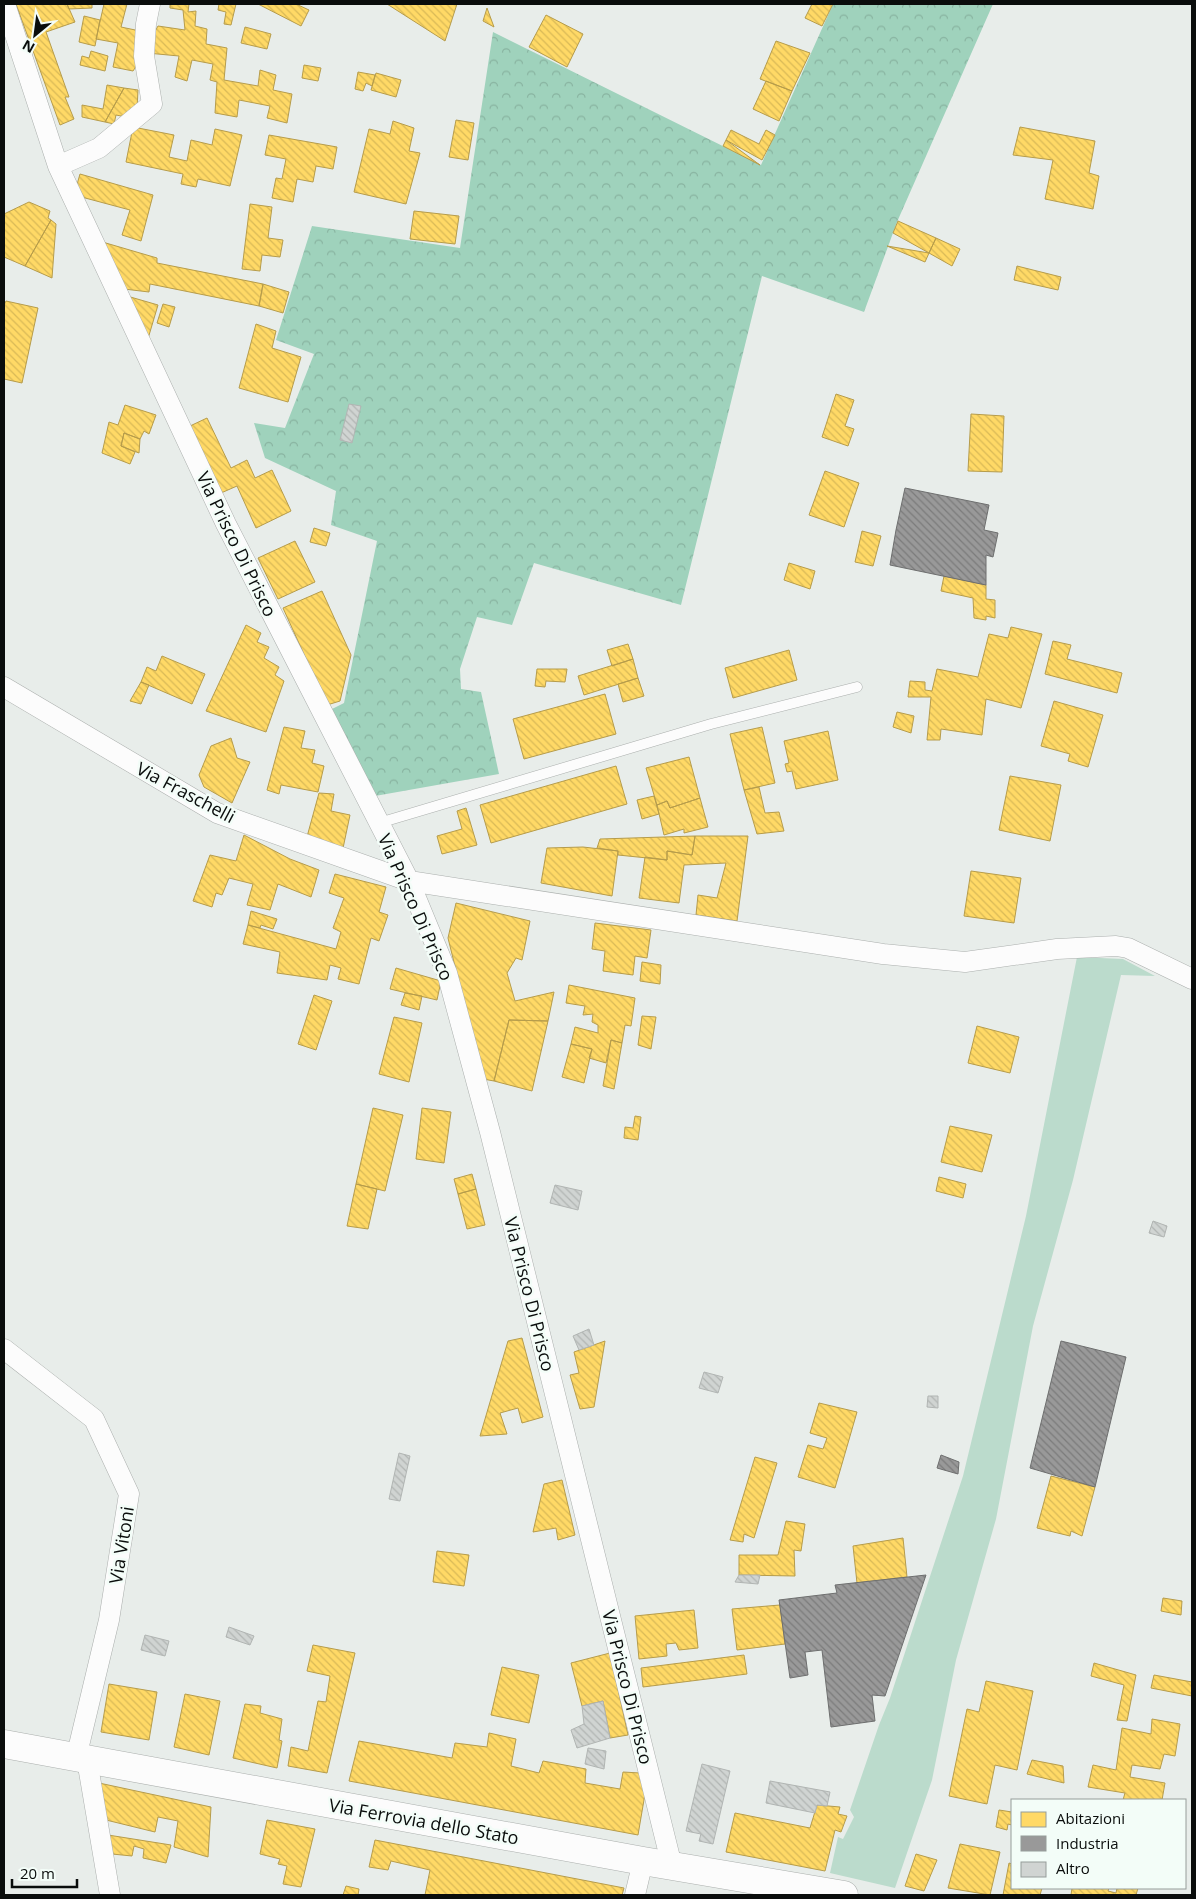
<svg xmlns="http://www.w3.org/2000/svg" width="1196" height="1899" font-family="'Open Sans',sans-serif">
  <defs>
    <pattern id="forest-crowns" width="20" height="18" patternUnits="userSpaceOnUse" patternTransform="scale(1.25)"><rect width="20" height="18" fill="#9fd2bc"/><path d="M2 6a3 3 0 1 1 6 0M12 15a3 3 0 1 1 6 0" fill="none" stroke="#88b3a0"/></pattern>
    <pattern id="homes-back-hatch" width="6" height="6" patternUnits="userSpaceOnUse" patternTransform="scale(1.25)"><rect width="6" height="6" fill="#ffd966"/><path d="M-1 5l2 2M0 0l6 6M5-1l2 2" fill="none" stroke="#d9b957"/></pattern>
    <pattern id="industry-back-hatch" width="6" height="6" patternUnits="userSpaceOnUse" patternTransform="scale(1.25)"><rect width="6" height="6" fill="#999"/><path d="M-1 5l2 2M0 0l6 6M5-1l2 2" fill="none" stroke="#7b7b7b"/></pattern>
    <pattern id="building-back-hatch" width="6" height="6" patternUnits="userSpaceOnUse" patternTransform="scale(1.25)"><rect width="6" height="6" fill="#d0d4d2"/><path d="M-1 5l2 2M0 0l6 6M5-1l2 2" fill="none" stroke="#b1b5b3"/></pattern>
  </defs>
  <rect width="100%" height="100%" fill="#e8edea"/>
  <!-- green -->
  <path fill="#bbdbcc" d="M 1077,957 L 1123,959 L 1155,976 L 1121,975 L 1073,1180 L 1033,1326 L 996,1519 L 956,1660 L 932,1780 L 895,1888 L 830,1873 L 838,1837 L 843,1839 L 854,1817 L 850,1810 L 879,1725 L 890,1698 L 963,1476 L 1026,1216 Z"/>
  <!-- forest -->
  <path fill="url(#forest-crowns)" d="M 833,4 L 993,4 L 897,222 L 864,312 L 762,276 L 681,605 L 534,563 L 512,625 L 477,617 L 460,669 L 461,689 L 481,692 L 499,774 L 375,796 L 332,709 L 344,703 L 377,541 L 331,525 L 336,491 L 265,458 L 254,423 L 285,428 L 314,354 L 276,340 L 312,226 L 460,248 L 493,32 L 761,165 Z"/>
  <!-- homes -->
  <path fill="url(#homes-back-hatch)" stroke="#b69c4b" d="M 16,4 L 67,4 L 75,22 L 46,32 L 69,97 L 65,97 L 74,119 L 60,125 Z
    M 67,4 L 92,4 L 92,8 L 69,9 Z
    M 104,4 L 127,4 L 121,27 L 140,31 L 137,65 L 133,71 L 113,67 L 118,43 L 96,39 Z
    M 170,4 L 189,4 L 188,12 L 196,11 L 195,26 L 207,29 L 206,44 L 227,48 L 224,80 L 258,86 L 260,70 L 276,75 L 273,90 L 292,94 L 287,123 L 267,118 L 270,106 L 239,100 L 237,117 L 215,113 L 217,82 L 210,80 L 213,64 L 192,60 L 187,81 L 175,77 L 179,56 L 147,53 L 148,44 L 158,26 L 185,30 L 183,10 L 170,8 Z
    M 219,4 L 236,4 L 231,25 L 224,24 L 226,12 L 218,10 Z
    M 258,4 L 296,4 L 309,10 L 301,26 Z
    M 387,4 L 457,4 L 445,41 Z
    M 812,4 L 833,4 L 822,26 L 805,18 Z
    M 487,8 L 494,27 L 483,21 Z
    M 546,15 L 583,34 L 567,67 L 529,47 Z
    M 84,16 L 100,20 L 95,46 L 79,42 Z
    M 245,27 L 271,34 L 267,49 L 241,43 Z
    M 776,41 L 810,53 L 792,91 L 760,79 Z
    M 91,51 L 108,56 L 105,71 L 80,65 L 82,56 L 89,58 Z
    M 304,65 L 321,68 L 318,81 L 302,78 Z
    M 358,72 L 375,75 L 372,86 L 366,83 L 363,91 L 355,89 Z
    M 376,73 L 401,80 L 396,97 L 371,90 Z
    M 766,81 L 792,91 L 779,121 L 753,109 Z
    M 107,85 L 124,88 L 105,122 L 82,117 L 82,105 L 103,109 Z
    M 124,88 L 138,90 L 137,109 L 131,118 L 116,115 L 114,124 L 105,122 Z
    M 456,120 L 474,123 L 468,160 L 449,157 Z
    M 393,121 L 414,128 L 409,151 L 420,153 L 406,204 L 354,192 L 369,129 L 390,134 Z
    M 133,127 L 174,135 L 169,157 L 187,161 L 191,140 L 212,145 L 215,129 L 242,135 L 230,186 L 198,179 L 196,187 L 181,184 L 183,174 L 126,162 Z
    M 1020,127 L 1095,141 L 1089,173 L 1099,176 L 1093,209 L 1045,199 L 1053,160 L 1013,155 Z
    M 731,130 L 759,144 L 766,130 L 775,135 L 762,160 L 726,140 Z
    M 269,135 L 337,147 L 333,169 L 316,166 L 313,182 L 297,179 L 293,202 L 272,198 L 276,178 L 282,179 L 286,159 L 265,155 Z
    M 726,140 L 760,165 L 723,146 Z
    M 80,174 L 153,195 L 141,241 L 122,235 L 130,210 L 74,195 Z
    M 29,202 L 50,211 L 48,218 L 51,220 L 25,266 L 4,257 L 4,214 Z
    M 250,204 L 272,207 L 268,238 L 283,240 L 280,257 L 262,255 L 260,271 L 242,269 Z
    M 414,211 L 459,216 L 455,244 L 410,239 Z
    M 51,220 L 56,224 L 52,278 L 25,266 Z
    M 898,221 L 936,238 L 929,253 L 893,233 Z
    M 936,238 L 960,249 L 952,266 L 929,253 Z
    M 99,241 L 157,258 L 157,263 L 263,284 L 259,306 L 150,284 L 149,292 L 124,289 Z
    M 887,246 L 929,253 L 925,262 Z
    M 1017,266 L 1061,277 L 1058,290 L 1014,280 Z
    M 263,284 L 289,292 L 283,313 L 259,306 Z
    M 127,296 L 158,305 L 147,342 Z
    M 6,301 L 38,308 L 22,383 L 4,379 L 4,305 Z
    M 163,304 L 175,307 L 169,327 L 157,323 Z
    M 256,324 L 276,331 L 272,348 L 301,357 L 288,402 L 239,388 Z
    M 836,394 L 854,400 L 845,426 L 854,429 L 848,446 L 822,437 Z
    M 125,405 L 156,415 L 149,434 L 144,431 L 140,439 L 124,433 L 121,446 L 135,452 L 130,464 L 102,453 L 109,422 L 118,425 Z
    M 971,414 L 1004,416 L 1002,472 L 968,471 Z
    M 207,418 L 231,468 L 247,460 L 255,478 L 272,470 L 291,511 L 256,528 L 237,486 L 221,493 L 190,426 Z
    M 124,433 L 140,439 L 139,453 L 121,446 Z
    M 825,471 L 859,483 L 844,527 L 809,515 Z
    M 314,528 L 330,533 L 326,546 L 310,542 Z
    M 862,531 L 881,536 L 873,566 L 855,562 Z
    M 295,541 L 315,582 L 278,599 L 258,558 Z
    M 789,563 L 815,571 L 810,589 L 784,580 Z
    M 944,576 L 986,585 L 986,599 L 995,600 L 995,618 L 986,616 L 986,620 L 974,618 L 973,598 L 941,591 Z
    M 322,591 L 351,655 L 340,701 L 327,705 L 283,608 Z
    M 246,625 L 261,633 L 257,642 L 269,647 L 264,658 L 279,667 L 275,675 L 284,681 L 266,732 L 206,711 Z
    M 1011,627 L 1042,634 L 1021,708 L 986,699 L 982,735 L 941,729 L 940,740 L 927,740 L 931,697 L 908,697 L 910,681 L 925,682 L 925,690 L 932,691 L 937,669 L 978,677 L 989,634 L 1008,638 Z
    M 1053,641 L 1071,645 L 1067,659 L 1122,673 L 1117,693 L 1045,674 Z
    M 628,644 L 633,659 L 612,666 L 607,650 Z
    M 789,650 L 797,680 L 733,698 L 725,668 Z
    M 162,656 L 205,674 L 192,704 L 141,682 L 147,667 L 156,671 Z
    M 633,659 L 638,678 L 584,695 L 578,676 Z
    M 537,669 L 567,669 L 565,682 L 546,681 L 545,687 L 535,686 Z
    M 638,678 L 644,696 L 623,702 L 618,684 Z
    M 141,682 L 149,685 L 141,704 L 130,701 Z
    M 605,694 L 616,734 L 524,759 L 513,719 Z
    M 1054,701 L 1103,715 L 1088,767 L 1068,761 L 1070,754 L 1041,746 Z
    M 897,712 L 914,716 L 911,733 L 893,727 Z
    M 284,727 L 305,731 L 301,748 L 315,750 L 312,763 L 324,766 L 318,792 L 281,785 L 279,794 L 267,790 Z
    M 762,727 L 775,783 L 744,790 L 730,734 Z
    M 828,731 L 838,780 L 796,789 L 792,771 L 787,772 L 785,764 L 789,763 L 784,741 Z
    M 231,738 L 237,758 L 250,762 L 232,803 L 204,787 L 199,775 L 211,746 Z
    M 689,757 L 700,798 L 670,808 L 667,801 L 657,805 L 646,768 Z
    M 616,766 L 627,804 L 491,843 L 480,805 Z
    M 1010,776 L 1061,785 L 1050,841 L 999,830 Z
    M 759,787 L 765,813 L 779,812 L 784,831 L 757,834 L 744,790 Z
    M 319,793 L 334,794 L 331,811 L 350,815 L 342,853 L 305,844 Z
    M 654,796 L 659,814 L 642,819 L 637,800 Z
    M 700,798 L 708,827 L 684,833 L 684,829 L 664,835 L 657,805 L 667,801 L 670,808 Z
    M 466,808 L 477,845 L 442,854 L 437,836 L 462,829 L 457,811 Z
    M 244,835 L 290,859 L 319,870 L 311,897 L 278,884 L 270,910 L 247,905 L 253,884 L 229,878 L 222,895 L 216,893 L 212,907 L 193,901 L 210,855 L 236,861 Z
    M 695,836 L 748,836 L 737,921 L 696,915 L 698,895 L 717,898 L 726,863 L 684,865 L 679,903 L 639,898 L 645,857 L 667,860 L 667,851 L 692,855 Z
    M 695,836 L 692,855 L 667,851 L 667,860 L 618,855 L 618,851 L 597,848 L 600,839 Z
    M 583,847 L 618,851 L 612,896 L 541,883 L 547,848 Z
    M 971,871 L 1021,878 L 1014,923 L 964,916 Z
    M 335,874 L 386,887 L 379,912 L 388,915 L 379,941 L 371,938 L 359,984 L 338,979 L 341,968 L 330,965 L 327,980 L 277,973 L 280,952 L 243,944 L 248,925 L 336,949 L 341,932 L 333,928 L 344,898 L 329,893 Z
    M 456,903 L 530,921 L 522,960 L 516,958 L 507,973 L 515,1001 L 554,992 L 548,1021 L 509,1020 L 494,1081 L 483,1079 L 448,938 Z
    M 251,911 L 277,919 L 273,929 L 261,925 L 260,928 L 248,925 Z
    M 595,923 L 651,930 L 647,958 L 635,956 L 633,975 L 603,971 L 605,951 L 592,949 Z
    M 642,962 L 661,965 L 660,984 L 640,981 Z
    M 396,968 L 441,981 L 437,1000 L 390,989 Z
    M 569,985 L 635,998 L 631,1026 L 625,1025 L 622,1043 L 611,1040 L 606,1063 L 589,1058 L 592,1049 L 571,1044 L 575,1027 L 598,1033 L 598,1025 L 592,1022 L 593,1014 L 583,1015 L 585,1006 L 566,1003 Z
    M 405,993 L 422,996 L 419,1010 L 401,1005 Z
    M 314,995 L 332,1001 L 316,1050 L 298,1044 Z
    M 642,1016 L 656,1017 L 651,1049 L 638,1045 Z
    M 394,1017 L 422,1023 L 409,1082 L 379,1074 Z
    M 509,1020 L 548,1021 L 532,1091 L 494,1081 Z
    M 977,1026 L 1019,1037 L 1010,1073 L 968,1063 Z
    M 611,1040 L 622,1043 L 614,1089 L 603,1086 Z
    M 571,1044 L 592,1049 L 584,1083 L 562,1077 Z
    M 373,1108 L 403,1115 L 385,1191 L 356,1184 Z
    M 422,1108 L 451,1112 L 444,1163 L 416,1159 Z
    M 635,1116 L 641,1117 L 638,1140 L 624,1138 L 625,1127 L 633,1128 Z
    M 950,1126 L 992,1135 L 982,1172 L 941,1162 Z
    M 472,1174 L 476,1189 L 458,1194 L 454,1179 Z
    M 939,1177 L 966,1184 L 963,1198 L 936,1191 Z
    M 356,1184 L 377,1189 L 368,1229 L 347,1226 Z
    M 476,1189 L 485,1225 L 467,1229 L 458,1194 Z
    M 522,1338 L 543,1417 L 522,1423 L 518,1408 L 500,1413 L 507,1434 L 480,1436 L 508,1341 Z
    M 605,1341 L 594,1407 L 580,1409 L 570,1375 L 579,1373 L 574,1352 Z
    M 819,1403 L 857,1412 L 835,1488 L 798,1477 L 808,1445 L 823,1449 L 827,1438 L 810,1433 Z
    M 755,1457 L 777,1463 L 754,1538 L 744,1534 L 743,1542 L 730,1540 Z
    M 1051,1476 L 1095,1487 L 1082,1536 L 1071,1531 L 1070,1536 L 1037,1528 Z
    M 562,1480 L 575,1535 L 558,1540 L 556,1528 L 533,1532 L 544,1484 Z
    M 786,1521 L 805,1524 L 801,1551 L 794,1550 L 795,1576 L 739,1575 L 739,1555 L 778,1555 Z
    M 903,1538 L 907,1577 L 857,1583 L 853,1546 Z
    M 437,1551 L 469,1555 L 464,1586 L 433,1582 Z
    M 1163,1598 L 1182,1601 L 1181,1615 L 1161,1611 Z
    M 780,1605 L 785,1644 L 737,1650 L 732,1609 Z
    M 694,1610 L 698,1648 L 679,1650 L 676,1643 L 666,1644 L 667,1656 L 639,1659 L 635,1616 Z
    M 313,1645 L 355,1653 L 327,1773 L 288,1766 L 291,1747 L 308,1751 L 318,1701 L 326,1702 L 330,1676 L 307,1671 Z
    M 610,1653 L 628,1735 L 610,1738 L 603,1701 L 582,1706 L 571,1663 Z
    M 744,1655 L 747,1674 L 643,1687 L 641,1668 Z
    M 1094,1663 L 1136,1675 L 1127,1721 L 1117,1720 L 1124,1685 L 1091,1676 Z
    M 502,1667 L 539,1675 L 529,1723 L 491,1715 Z
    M 1154,1675 L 1192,1682 L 1192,1696 L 1151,1688 Z
    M 986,1681 L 1033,1691 L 1017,1770 L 995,1765 L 987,1804 L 949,1796 L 967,1709 L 979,1712 Z
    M 109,1684 L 157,1692 L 149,1740 L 101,1732 Z
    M 185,1694 L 220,1701 L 209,1755 L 174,1747 Z
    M 245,1704 L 261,1706 L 260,1713 L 282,1719 L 279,1740 L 282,1741 L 277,1768 L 233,1758 Z
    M 1152,1719 L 1180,1724 L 1175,1756 L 1164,1754 L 1160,1769 L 1132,1765 L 1130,1777 L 1165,1783 L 1162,1800 L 1123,1800 L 1125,1793 L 1088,1787 L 1093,1765 L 1116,1770 L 1122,1728 L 1151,1734 Z
    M 489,1733 L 516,1739 L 511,1766 L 539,1773 L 543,1761 L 586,1769 L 585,1783 L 620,1789 L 623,1772 L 640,1773 L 645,1794 L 638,1835 L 349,1781 L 359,1741 L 452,1758 L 455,1743 L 487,1747 Z
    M 1032,1760 L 1063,1766 L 1064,1783 L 1027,1774 Z
    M 99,1783 L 211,1807 L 208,1857 L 174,1847 L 178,1821 L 158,1817 L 155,1832 L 106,1820 Z
    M 817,1805 L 840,1807 L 838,1814 L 847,1816 L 841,1832 L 835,1830 L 825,1871 L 726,1852 L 735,1813 L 810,1828 Z
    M 999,1810 L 1012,1812 L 1012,1825 L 1008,1824 L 1007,1830 L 996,1827 Z
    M 267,1820 L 315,1829 L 301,1887 L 283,1884 L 287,1866 L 278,1864 L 280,1859 L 260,1854 Z
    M 108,1835 L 171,1845 L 166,1863 L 143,1858 L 144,1849 L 134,1846 L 132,1856 L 112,1854 Z
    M 375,1840 L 624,1888 L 622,1895 L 425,1895 L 430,1870 L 391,1861 L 388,1870 L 369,1867 Z
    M 960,1844 L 1000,1852 L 990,1895 L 948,1888 Z
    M 916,1854 L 937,1860 L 924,1891 L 905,1886 Z
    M 1009,1863 L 1012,1864 L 1012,1888 L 1042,1888 L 1040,1895 L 1003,1895 Z
    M 346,1886 L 359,1889 L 358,1895 L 343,1895 Z
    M 1072,1888 L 1109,1888 L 1108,1891 L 1116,1893 L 1117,1888 L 1138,1888 L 1136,1895 L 1071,1895 Z"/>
  <!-- industry -->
  <path fill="url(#industry-back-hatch)" stroke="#6e6f6f" d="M 905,488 L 989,505 L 984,530 L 998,533 L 993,557 L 986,555 L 986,585 L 890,565 L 896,530 Z
    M 1061,1341 L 1126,1357 L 1095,1487 L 1030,1468 Z
    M 941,1455 L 959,1462 L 958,1474 L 937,1468 Z
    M 926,1575 L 885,1696 L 872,1695 L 875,1721 L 831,1727 L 822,1650 L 805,1652 L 808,1675 L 790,1678 L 779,1600 L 837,1593 L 835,1585 Z"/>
  <!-- building -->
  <path fill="url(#building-back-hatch)" stroke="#b1b5b3" d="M 349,404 L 361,406 L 352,443 L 340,440 Z
    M 555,1185 L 582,1191 L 578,1210 L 550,1203 Z
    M 1153,1221 L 1167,1226 L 1164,1237 L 1149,1233 Z
    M 589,1329 L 594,1345 L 579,1350 L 573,1336 Z
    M 704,1372 L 723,1377 L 718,1393 L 699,1388 Z
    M 928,1396 L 938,1396 L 938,1408 L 927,1407 Z
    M 399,1453 L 410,1456 L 400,1501 L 389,1499 Z
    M 739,1575 L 760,1575 L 758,1584 L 735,1582 Z
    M 229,1627 L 254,1636 L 250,1645 L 226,1637 Z
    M 145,1635 L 169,1641 L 165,1656 L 141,1650 Z
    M 603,1701 L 610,1738 L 577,1748 L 571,1730 L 584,1724 L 582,1706 Z
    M 588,1748 L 606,1751 L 604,1769 L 585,1764 Z
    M 702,1764 L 730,1771 L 713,1844 L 699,1841 L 701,1834 L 686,1831 Z
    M 770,1781 L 830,1792 L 827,1806 L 817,1805 L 815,1813 L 766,1803 Z"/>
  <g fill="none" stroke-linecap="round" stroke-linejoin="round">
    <defs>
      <path id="lane" d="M 379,823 L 711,724 L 857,687"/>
      <path id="street" d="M 5,4 L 58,166 L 226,524 L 409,881 L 447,973 L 490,1132 L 672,1866
        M 58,166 L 99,148 L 152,104 L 144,56 L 146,24 L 150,4
        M 4,687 L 217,813 L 409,881 L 883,954 L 965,962 L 1057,949 L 1116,946 L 1128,948 L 1192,979
        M 4,1349 L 94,1419 L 129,1494 L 109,1620 L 76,1758
        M 87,1760 L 110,1895
        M 635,1895 L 643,1861"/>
      <path id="secondary" d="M 4,1744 L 643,1861 L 844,1895"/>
    </defs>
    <!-- lane casing -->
    <use href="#lane" stroke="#abafad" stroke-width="11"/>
    <!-- street casing -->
    <use href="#street" stroke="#abafad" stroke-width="21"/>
    <!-- secondary casing -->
    <use href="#secondary" stroke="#abafad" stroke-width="29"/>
    <!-- lane -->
    <use href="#lane" stroke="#fcfcfc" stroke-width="10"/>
    <!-- street -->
    <use href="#street" stroke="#fcfcfc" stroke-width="20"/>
    <!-- secondary -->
    <use href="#secondary" stroke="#fcfcfc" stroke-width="28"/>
  </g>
  <g text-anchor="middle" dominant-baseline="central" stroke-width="5" stroke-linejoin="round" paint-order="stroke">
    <!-- street labels -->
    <g font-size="18" fill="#0a0d0c" stroke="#f3fdf8">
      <text transform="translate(237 544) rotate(64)">Via Prisco Di Prisco</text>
      <text transform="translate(186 792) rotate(28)">Via Fraschelli</text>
      <text transform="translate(416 907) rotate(66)">Via Prisco Di Prisco</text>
      <text transform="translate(530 1294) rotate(76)">Via Prisco Di Prisco</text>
      <text transform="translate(121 1545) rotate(-81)">Via Vitoni</text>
      <text transform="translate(628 1687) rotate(76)">Via Prisco Di Prisco</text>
      <text transform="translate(424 1821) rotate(10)">Via Ferrovia dello Stato</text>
    </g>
  </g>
  <!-- border -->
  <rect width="1196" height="1899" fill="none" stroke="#0a0d0c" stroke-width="10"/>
  <!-- legend -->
  <rect x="1011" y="1799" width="175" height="90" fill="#f3fdf8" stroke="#969d9a"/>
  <rect x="1021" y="1812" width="25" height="15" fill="#ffd966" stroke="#969d9a"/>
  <text x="1056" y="1824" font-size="15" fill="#0a0d0c">Abitazioni</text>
  <rect x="1021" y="1836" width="25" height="15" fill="#999999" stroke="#969d9a"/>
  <text x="1056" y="1849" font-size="15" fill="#0a0d0c">Industria</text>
  <rect x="1021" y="1862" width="25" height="15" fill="#d0d4d2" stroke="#969d9a"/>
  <text x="1056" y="1874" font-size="15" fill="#0a0d0c">Altro</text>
  <!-- north arrow -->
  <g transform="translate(35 35) rotate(209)" stroke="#f3fdf8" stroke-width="4" paint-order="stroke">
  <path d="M0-4L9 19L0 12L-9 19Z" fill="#0a0d0c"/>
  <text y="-8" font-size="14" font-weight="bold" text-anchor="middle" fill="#0a0d0c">N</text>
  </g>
  <!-- scale -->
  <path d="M12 1879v8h65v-8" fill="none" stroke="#0a0d0c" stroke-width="2.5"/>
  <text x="20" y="1879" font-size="15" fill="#0a0d0c" stroke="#f3fdf8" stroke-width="4" paint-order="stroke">20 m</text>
</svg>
